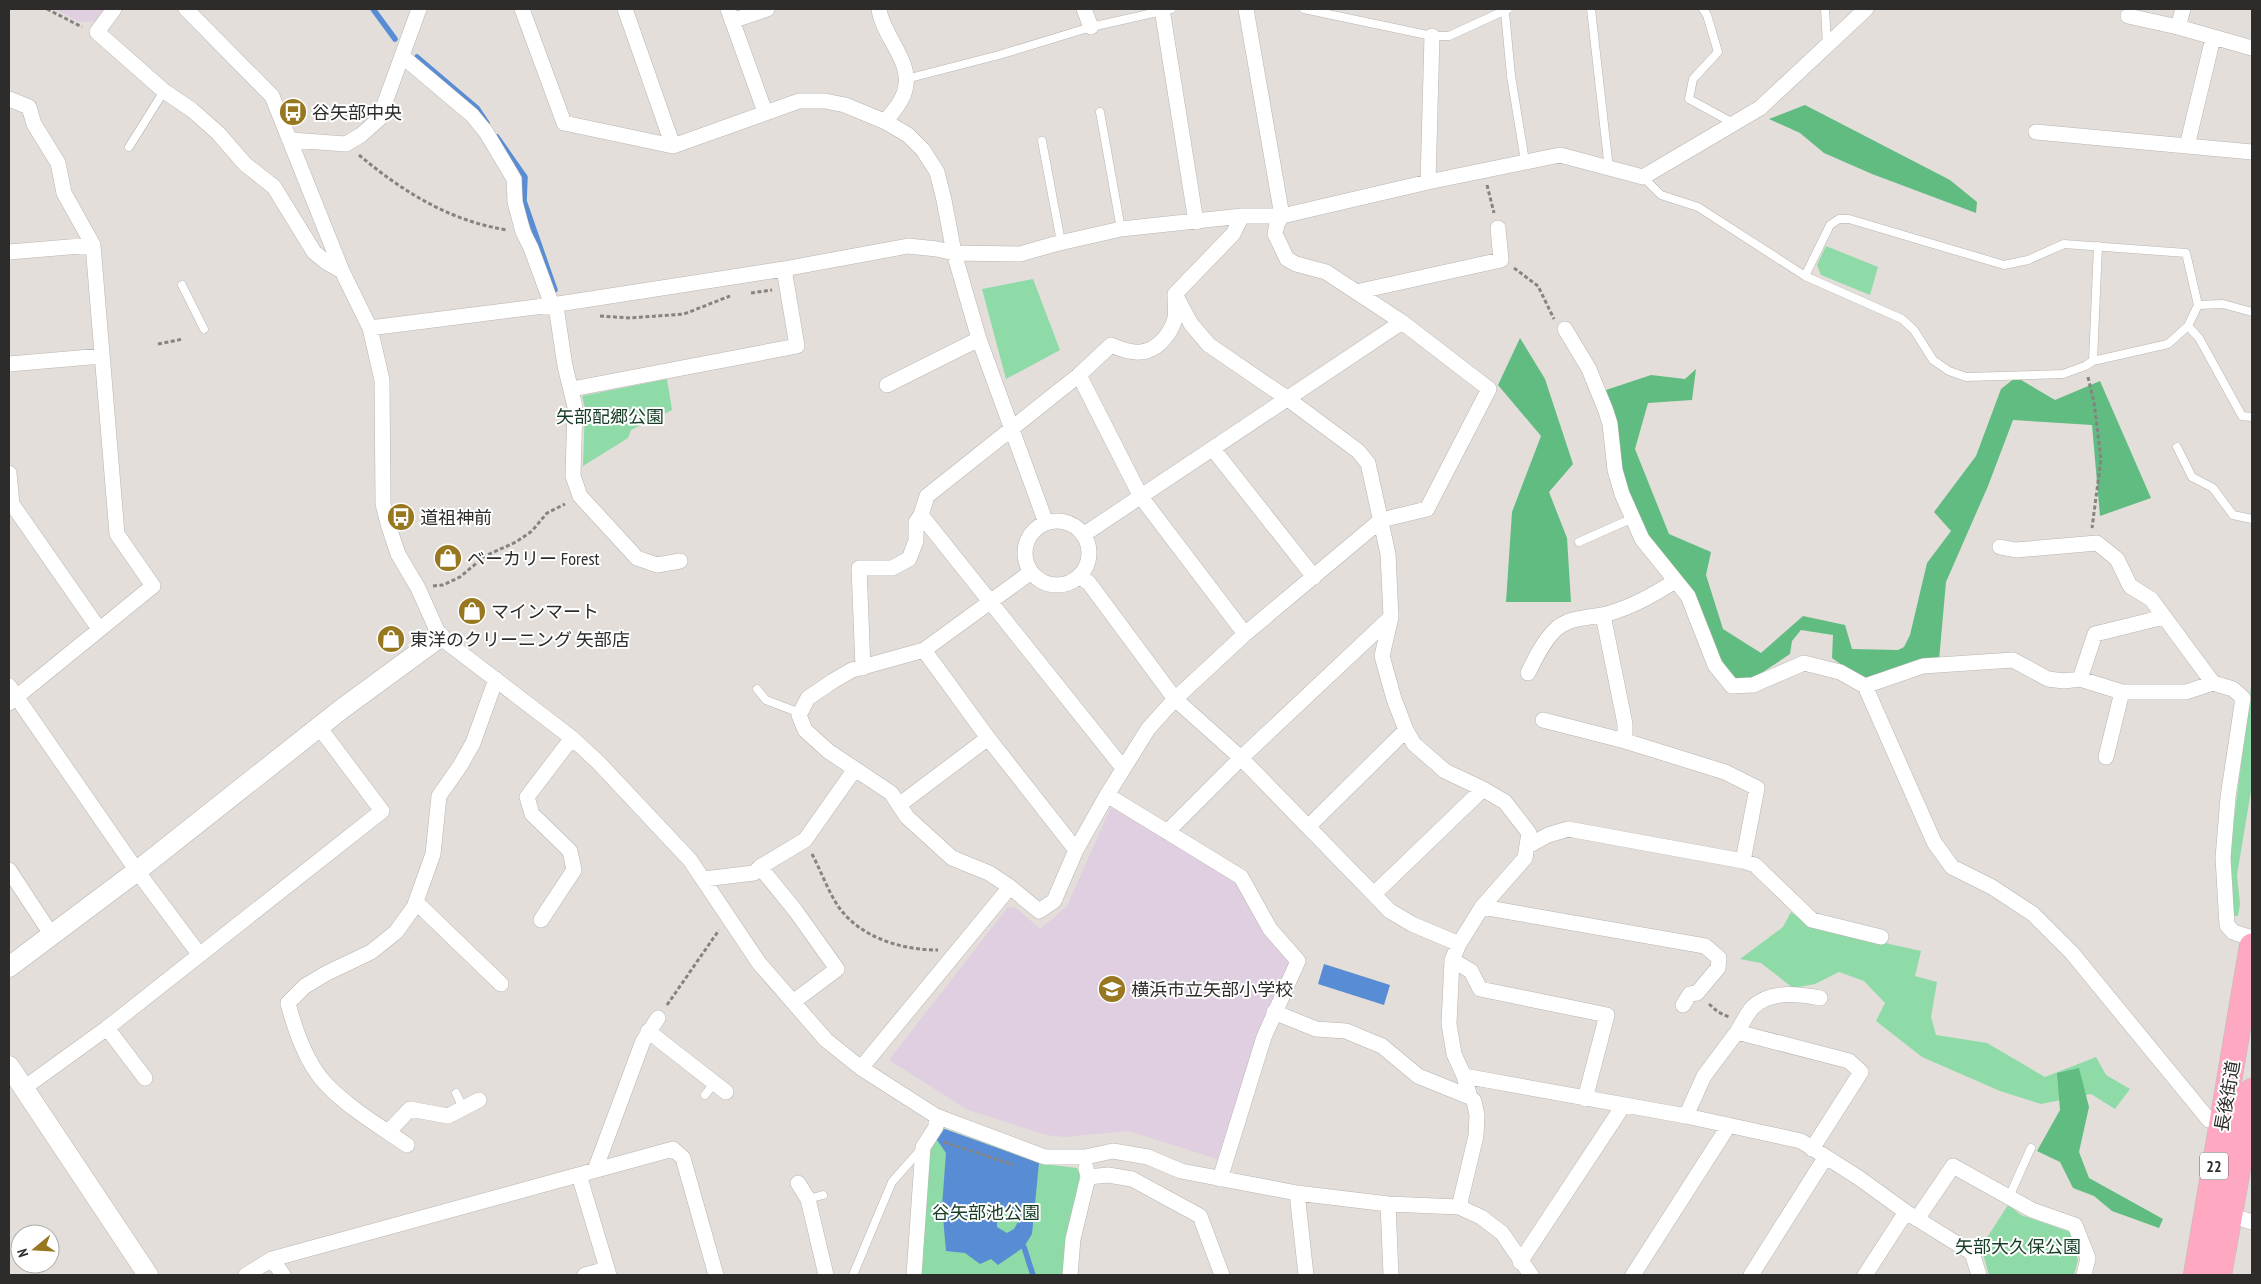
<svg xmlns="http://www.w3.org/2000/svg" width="2261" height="1284" font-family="'PT Sans Narrow','Noto Sans JP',sans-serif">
  <rect width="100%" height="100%" fill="#e3deda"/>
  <!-- education -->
  <path fill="#dfcfe1" d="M 55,9 L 107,9 L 98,21 L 79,22 Z
    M 1117,808 L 1237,879 L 1292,959 L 1265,1018 L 1217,1159 L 1129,1131 L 1064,1137 L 1047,1135 L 968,1110 L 889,1060 L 1008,907 L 1016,908 L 1040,929 L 1067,906 L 1110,809 Z"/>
  <!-- green -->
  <path fill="#8edba8" d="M 1826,246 L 1878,267 L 1870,295 L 1821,275 L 1817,265 Z
    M 1033,279 L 1060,350 L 1006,379 L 982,289 Z
    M 667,379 L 672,410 L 631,430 L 628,438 L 583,466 L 585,408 L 582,396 Z
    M 2252,679 L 2252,785 L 2237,875 L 2240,904 L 2238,916 L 2233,916 L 2229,858 Z
    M 1791,912 L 1809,926 L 1921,951 L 1915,976 L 1937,982 L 1931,1017 L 1936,1035 L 1987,1043 L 2045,1077 L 2096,1057 L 2106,1075 L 2130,1089 L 2115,1109 L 2091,1094 L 2041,1104 L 2000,1091 L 1922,1057 L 1876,1021 L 1885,1003 L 1864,981 L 1839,972 L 1815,984 L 1793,988 L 1761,963 L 1740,959 L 1783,927 Z
    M 942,1128 L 1043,1164 L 1077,1168 L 1080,1175 L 1065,1275 L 919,1275 L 927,1148 Z
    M 2008,1205 L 2021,1215 L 2070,1232 L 2078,1260 L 2074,1275 L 1989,1275 L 1981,1247 Z"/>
  <!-- forest -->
  <path fill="#60bc81" d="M 1805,105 L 1950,180 L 1977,202 L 1976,213 L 1872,174 L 1824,153 L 1800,133 L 1769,119 Z
    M 1520,338 L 1545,379 L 1573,464 L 1549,492 L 1567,538 L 1571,602 L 1506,602 L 1512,512 L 1541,436 L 1498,385 Z
    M 1696,369 L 1692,400 L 1648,403 L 1635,449 L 1669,534 L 1711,552 L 1706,575 L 1723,629 L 1761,653 L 1803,616 L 1845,625 L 1852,649 L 1898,650 L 1904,647 L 1910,635 L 1927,563 L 1951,531 L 1934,512 L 1976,456 L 2001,389 L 2016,377 L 2055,400 L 2100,381 L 2151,498 L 2100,516 L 2092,425 L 2013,420 L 1988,486 L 1946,582 L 1939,660 L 1866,682 L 1832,658 L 1833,635 L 1801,630 L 1792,641 L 1790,654 L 1751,680 L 1734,681 L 1648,535 L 1617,467 L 1600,392 L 1651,375 L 1685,379 Z
    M 2079,1068 L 2089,1107 L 2079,1152 L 2089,1178 L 2163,1219 L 2159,1228 L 2112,1211 L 2094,1196 L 2073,1188 L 2060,1162 L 2037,1151 L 2060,1110 L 2057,1073 Z"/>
  <!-- water -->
  <path fill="#588cd4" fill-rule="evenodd" d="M 1324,964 L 1390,985 L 1384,1005 L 1318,984 Z
    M 942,1128 L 1039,1163 L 1032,1234 L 1024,1247 L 998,1265 L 991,1259 L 980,1264 L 965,1253 L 946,1251 L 942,1206 L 946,1153 L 935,1137 ZM 1010,1211 L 1016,1215 L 1018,1222 L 1014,1229 L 1007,1233 L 997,1227 L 997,1219 L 1002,1212 Z"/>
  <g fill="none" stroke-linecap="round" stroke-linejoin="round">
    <!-- stream -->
    <path stroke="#588cd4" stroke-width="5.5" d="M 373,9 L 395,39
      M 417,57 L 477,108 L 487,123
      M 497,137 L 525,177 L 524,201 L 555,290
      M 1024,1247 L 1033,1275"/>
    <defs>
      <path id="service" d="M 1304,9 L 1432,36 L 1449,36 L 1508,9
        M 1591,9 L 1609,169
        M 1703,9 L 1707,15 L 1718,52 L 1693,79 L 1689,99 L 1733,123
        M 1825,9 L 1827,44
        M 1505,12 L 1511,76 L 1525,161
        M 906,79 L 999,55 L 1091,27 L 1171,9
        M 1100,112 L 1121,229
        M 1042,141 L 1061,242
        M 129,147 L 164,91
        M 1643,177 L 1661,195 L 1698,207 L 1805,276 L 1902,319 L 1914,330 L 1933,360 L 1949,371 L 1966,377 L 2063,374 L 2085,366 L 2093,361 L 2168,344 L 2188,326 L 2198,305 L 2223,304 L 2252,312
        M 1805,276 L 1830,225 L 1839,219 L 1849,219 L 2004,265 L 2028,260 L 2064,244 L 2186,253 L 2198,305
        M 182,285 L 204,329
        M 2188,326 L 2199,338 L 2242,416 L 2252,417
        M 2093,361 L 2098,246
        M 2177,447 L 2192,477 L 2213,488 L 2233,515 L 2252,519
        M 1579,542 L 1633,518
        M 757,689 L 766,700 L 800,713
        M 456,1093 L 463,1108
        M 705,1095 L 714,1083
        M 2009,1197 L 2031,1148
        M 808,1199 L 823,1195
        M 853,1275 L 892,1182 L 922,1148"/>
      <path id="minor" d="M 114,9 L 97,32 L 164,91 L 192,110 L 218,133 L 245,164 L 274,187 L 314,252 L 326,262 L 342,271
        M 186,9 L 272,96 L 342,271 L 370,328 L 382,380 L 383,504 L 389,527 L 398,554 L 418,588 L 440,637 L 572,738 L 599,763 L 690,860 L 759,963 L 826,1040 L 861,1068 L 936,1116 L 1045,1157 L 1085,1157 L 1113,1151 L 1148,1157 L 1181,1171 L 1297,1193 L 1388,1204 L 1459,1207 L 1481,1217 L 1502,1233 L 1531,1275
        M 522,9 L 564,123 L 673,146 L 799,101 L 825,101 L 845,105 L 886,122 L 908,135 L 923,150 L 937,172 L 944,200 L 954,253 L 979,339 L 1046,523
        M 625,9 L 673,146
        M 728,9 L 765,112
        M 879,9 C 883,40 920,66 901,100 C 897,108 890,114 886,122
        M 1084,9 L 1091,27
        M 1162,9 L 1196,222
        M 2128,16 L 2178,27 L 2252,48
        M 732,21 L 767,9
        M 2178,27 L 2183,9
        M 402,56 L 472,115 L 486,132 L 514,179 L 515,202 L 523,232 L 531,248 L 552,305 L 557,313 L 565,366 L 575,407 L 573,476 L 580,496 L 637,558 L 657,565 L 680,561
        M 9,99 L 29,107 L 34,124 L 58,163 L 64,193 L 93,245
        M 2036,132 L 2252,152
        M 291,140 L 346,144 L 361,135 L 379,119 L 419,9
        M 2187,146 L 2213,38
        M 1428,182 L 1432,36
        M 9,252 L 93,245 L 117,534 L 153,586 L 9,703
        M 1356,292 L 1501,260 L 1498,228
        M 1175,294 L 1191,324 L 1209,345 L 1288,399 L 1358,451 L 1368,463 L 1388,554 L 1391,617 L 1382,656 L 1394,699 L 1406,730 L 1414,744 L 1445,771 L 1483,789 L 1505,802 L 1529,833 L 1525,858 L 1482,907 L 1459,944 L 1452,960 L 1449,1024 L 1454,1054 L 1464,1076 L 1470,1097 L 1474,1101 L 1477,1115 L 1476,1136 L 1459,1207
        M 370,328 L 552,305 L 784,269 L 908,246 L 937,249 L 954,253 L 1020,254 L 1055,244 L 1121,229 L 1242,216 L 1282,216 L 1428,182 L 1560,155 L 1643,177 L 1760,108 L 1866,9
        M 1565,329 L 1589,369 L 1606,411 L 1610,424 L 1615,470 L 1622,494 L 1642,539 L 1688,596 L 1715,665 L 1732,686 L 1753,685 L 1804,663 L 1840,672 L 1865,686 L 1934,842 L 1952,867 L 1992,887 L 2033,914 L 2072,953 L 2209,1120 L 2222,1123
        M 9,364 L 102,356
        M 1079,375 L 1141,497 L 1245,634
        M 887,385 L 979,339
        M 572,389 L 797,346 L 784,269
        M 1213,449 L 1314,577
        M 9,473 L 12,504 L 99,629
        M 921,515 L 1123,768
        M1025 553a32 32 0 1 1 64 0a32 32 0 1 1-64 0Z
        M 1083,535 L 1402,322
        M 2000,547 L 2016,550 L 2097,543 L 2117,559 L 2130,586 L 2151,599 L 2213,683
        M 1031,572 L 924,650 L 852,670 L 833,681 L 808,698 L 799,715 L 805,730 L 828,751 L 891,793 L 907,817 L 952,858 L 989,873 L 1010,887 L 1039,911 L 1054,901 L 1076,850 L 1107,795 L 1148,729 L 1175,699 L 1245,634 L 1381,520 L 1427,509 L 1489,389 L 1402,322 L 1326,272 L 1296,264 L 1287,259 L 1275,234 L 1277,224 L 1282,216 L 1246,9
        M 1079,576 L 1089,583 L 1175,699 L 1241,758 L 1390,911 L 1412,924 L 1459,944
        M 1603,615 L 1625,724 L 1625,741 L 1725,772 L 1757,788 L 1743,861
        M 924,650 L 988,738 L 1076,850
        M 863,668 L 859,568 L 892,568 L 909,559 L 916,541 L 916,522 L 921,515 L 927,496 L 1079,375 L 1111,345 C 1131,354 1148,357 1164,339 C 1169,333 1173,327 1175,318 C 1176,311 1175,302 1175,294 L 1233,234 L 1242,216
        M 1528,673 C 1535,659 1543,642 1555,630 C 1570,615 1594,619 1613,612 C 1636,605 1655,594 1675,581
        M 2080,679 L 2095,634 L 2164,617
        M 9,686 L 137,871 L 199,954
        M 1865,686 L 1923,666 L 2013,660 L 2048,679 L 2064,681 L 2080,679 L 2122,692 L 2186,692 L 2213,683 L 2233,689 L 2243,698 L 2228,797 L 2223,858 L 2227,925 L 2233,932 L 2252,938
        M 1543,720 L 1625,741
        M 2106,757 L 2122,692
        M 1107,795 L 1241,877 L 1270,929 L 1298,961 L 1264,1037 L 1220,1179
        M 899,805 L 988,738
        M 1309,826 L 1406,730
        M 1167,832 L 1241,758 L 1391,617
        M 1528,846 L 1548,835 L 1568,829 L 1743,861 L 1755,865 L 1812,920 L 1881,937
        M 760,867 L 795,910 L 837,969 L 793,1002
        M 9,870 L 51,934
        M 704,879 L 754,873 L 760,867 L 805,840 L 855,769
        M 1374,894 L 1483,789
        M 416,902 L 501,984
        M 1482,907 L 1705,946 L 1719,958 L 1718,968 L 1697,993 L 1690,994 L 1683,1005
        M 541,920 L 574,870 L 570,851 L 532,814 L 527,797 L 572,738
        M 1452,960 L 1471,971 L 1480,989 L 1607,1015 L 1585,1099
        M 1274,1012 L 1316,1029 L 1346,1031 L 1382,1046 L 1418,1076 L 1470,1097
        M 107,1028 L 145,1078
        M 648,1031 L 726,1092
        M 1737,1032 C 1742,1024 1746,1015 1752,1008 C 1769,990 1798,994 1820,998
        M 861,1068 L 1010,887
        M 1464,1076 L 1686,1116 L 1801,1141 L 1859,1178 L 1906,1212 L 1972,1253 L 1979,1275
        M 24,1088 L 107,1028 L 382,811 L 319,727
        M 1686,1116 L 1704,1076 L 1737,1032 L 1849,1061 L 1861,1072 L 1812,1149
        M 388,1132 L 410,1109 L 448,1116 L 479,1100
        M 407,1145 C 381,1127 350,1109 327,1085 C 307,1065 295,1030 288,1003 L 305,986 L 327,973 L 371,952 L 396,932 L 414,907 L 433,854 L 439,796 L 460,766 L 473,743 L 496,679
        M 595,1170 L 643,1041 L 658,1018
        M 579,1175 L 609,1275
        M 1088,1177 L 1108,1175 L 1132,1179 L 1200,1216 L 1222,1275
        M 798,1183 L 808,1199 L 826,1275
        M 1297,1193 L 1306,1275
        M 1388,1204 L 1391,1275
        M 2223,1213 L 2252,1222
        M 1917,1219 L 1953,1166 L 2032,1210 L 2075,1225 L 2088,1258 L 2084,1275
        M 272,1259 L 283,1275
        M 1520,1262 L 1623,1106
        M 246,1275 L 272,1259 L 673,1149 L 683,1158 L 716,1275
        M 585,1275 L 607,1269
        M 914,1275 L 923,1147 L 936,1127 L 936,1116
        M 1070,1275 L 1073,1239 L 1088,1177 L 1086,1168
        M 1633,1275 L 1729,1125
        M 1751,1275 L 1825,1158
        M 1865,1275 L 1906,1212"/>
      <path id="tertiary" d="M 9,967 L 137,871 L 343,708 L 440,637
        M 9,1066 L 148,1275"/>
      <path id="primary" d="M 2196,1275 L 2252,946
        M 2219,1275 L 2252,1091"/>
    </defs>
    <!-- service casing -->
    <use href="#service" stroke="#b9b4b0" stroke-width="9"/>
    <!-- minor casing -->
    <use href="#minor" stroke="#b9b4b0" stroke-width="16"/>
    <!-- tertiary casing -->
    <use href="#tertiary" stroke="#b9b4b0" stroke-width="21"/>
    <!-- primary casing -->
    <use href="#primary" stroke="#bcbbbb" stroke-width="26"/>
    <!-- path -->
    <path stroke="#868380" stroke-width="3" stroke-dasharray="4 2.5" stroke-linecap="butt" d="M 47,9 L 82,27
      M 359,155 C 403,192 450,221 507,230
      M 1487,185 L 1494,213
      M 1514,268 L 1538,286 L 1554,319
      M 751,293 L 772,290
      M 600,316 L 630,318 L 684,314 L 730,296
      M 158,344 L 183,339
      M 2088,377 L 2094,403 L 2101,459 L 2092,528
      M 433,586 L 443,585 L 460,577 L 485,556 L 516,542 L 532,531 L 547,513 L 565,504
      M 812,854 C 821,871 828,891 838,906 C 860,938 902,950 938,950
      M 1709,1004 L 1718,1012 L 1729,1017
      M 667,1005 L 719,930
      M 944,1142 L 1014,1165"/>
    <!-- service -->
    <use href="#service" stroke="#fff" stroke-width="8"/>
    <!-- minor -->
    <use href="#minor" stroke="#fff" stroke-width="15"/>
    <!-- tertiary -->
    <use href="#tertiary" stroke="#fff" stroke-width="20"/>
    <!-- primary -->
    <use href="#primary" stroke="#fea9c1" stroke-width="25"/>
  </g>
  <!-- icons -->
  <defs>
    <symbol id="bus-disc" viewBox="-11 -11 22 22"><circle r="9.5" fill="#977720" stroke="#fff"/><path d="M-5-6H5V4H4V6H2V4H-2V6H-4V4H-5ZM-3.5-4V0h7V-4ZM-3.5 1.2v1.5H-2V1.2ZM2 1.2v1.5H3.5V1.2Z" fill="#fff"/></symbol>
    <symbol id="shop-disc" viewBox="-11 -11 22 22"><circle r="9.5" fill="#977720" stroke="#fff"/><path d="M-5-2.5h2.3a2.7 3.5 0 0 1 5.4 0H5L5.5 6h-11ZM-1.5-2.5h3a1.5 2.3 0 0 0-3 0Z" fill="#fff"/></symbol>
    <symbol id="school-disc" viewBox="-11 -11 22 22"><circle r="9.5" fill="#977720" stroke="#fff"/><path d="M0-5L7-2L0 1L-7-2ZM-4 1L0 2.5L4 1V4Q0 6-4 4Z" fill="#fff"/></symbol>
  </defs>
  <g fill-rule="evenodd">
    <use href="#bus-disc" x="277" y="96" width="32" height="32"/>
    <use href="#bus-disc" x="385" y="501" width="32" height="32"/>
    <use href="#shop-disc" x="432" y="542" width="32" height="32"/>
    <use href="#shop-disc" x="456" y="595" width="32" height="32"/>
    <use href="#shop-disc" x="375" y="623" width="32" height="32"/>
    <use href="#school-disc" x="1096" y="973" width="32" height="32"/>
  </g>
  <g text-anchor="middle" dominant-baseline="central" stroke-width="4" stroke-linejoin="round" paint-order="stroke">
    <!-- shield labels -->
    <rect fill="#fff" stroke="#6d6b6a" stroke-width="1" x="2200" y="1152.5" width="28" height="27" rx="4"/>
    <g font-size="16" font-weight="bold" fill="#2e2c2a">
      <text x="2214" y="1166">22</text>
    </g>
    <!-- poi labels -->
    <g font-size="18" fill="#2e2c2a" stroke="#fff" text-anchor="start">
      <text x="312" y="112">谷矢部中央</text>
      <text x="420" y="517">道祖神前</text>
      <text x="467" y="558">ベーカリー Forest</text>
      <text x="491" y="611">マインマート</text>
      <text x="410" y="639">東洋のクリーニング 矢部店</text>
      <text x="1131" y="989">横浜市立矢部小学校</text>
    </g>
    <!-- park labels -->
    <g font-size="18" fill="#163c25" stroke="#fff">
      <text x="610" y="416">矢部配郷公園</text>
      <text x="986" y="1212">谷矢部池公園</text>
      <text x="2018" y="1246">矢部大久保公園</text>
    </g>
    <!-- street labels -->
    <g font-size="18" fill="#2e2c2a" stroke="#fff">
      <text transform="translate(2227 1096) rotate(-80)">長後街道</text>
    </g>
  </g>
  <!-- border -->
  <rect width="2261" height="1284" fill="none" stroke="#2e2c2a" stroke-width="20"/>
  <!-- north arrow -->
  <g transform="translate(35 1249) rotate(252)"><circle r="24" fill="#ffffff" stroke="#ababaa"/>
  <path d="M0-4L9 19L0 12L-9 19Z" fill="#977720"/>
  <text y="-8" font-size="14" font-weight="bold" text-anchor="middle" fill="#2e2c2a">N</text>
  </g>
</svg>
